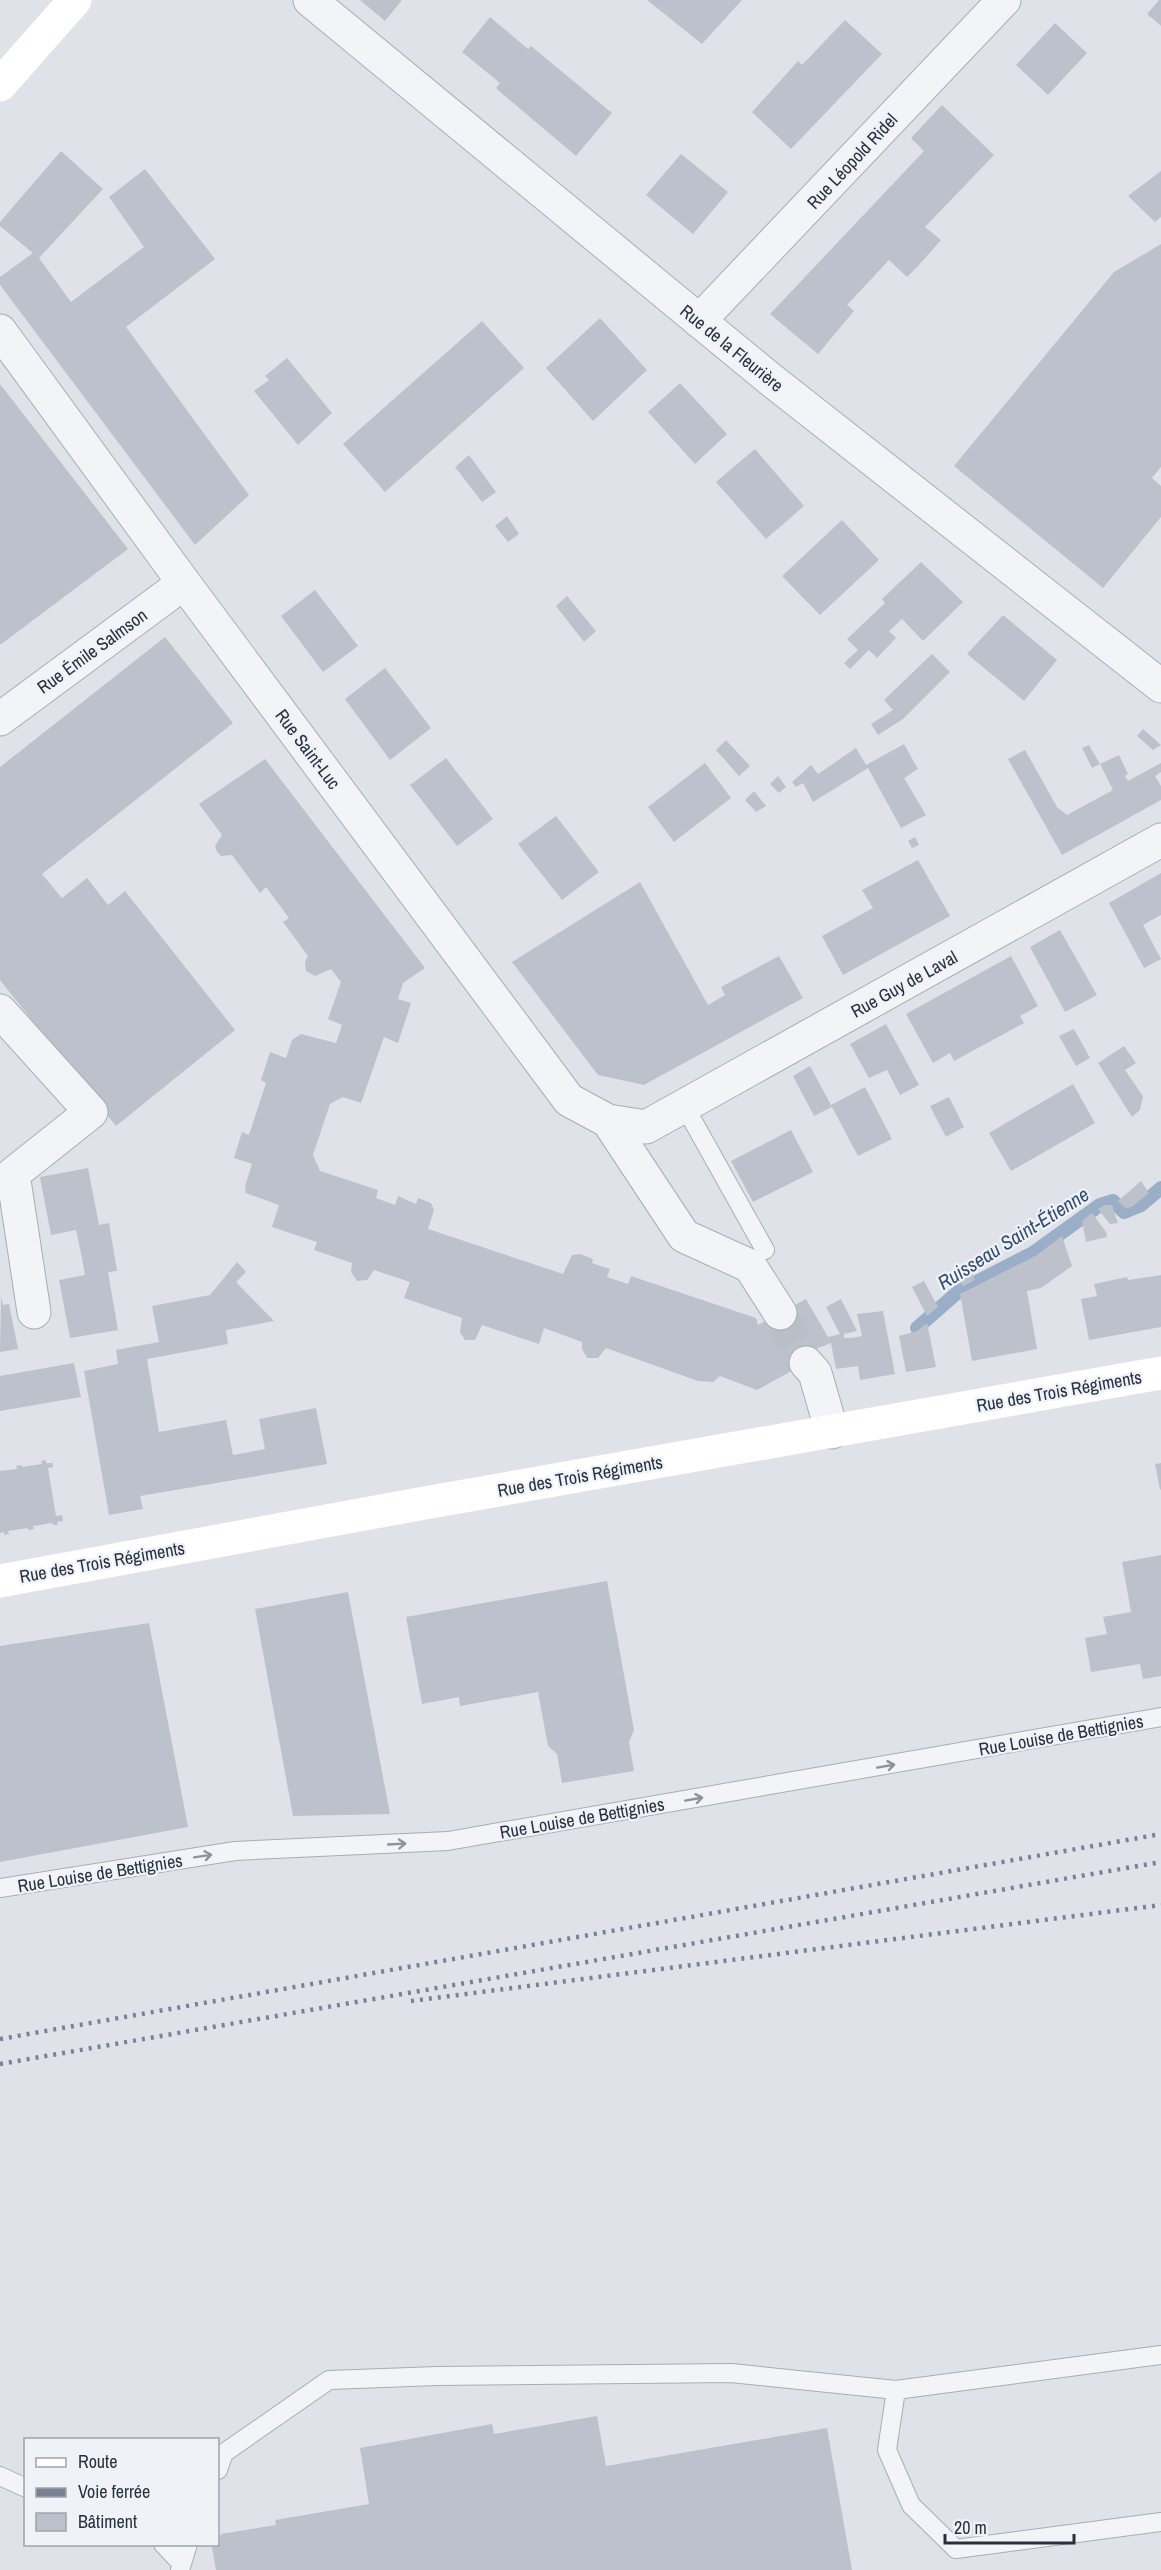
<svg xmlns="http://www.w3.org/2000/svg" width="1161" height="2570" font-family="'Archivo Narrow',sans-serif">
  <rect width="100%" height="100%" fill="#dfe3e9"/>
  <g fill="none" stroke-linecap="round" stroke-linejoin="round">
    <!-- stream -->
    <path stroke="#9baec8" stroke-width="14" d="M 917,1328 L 959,1291 L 1033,1253 L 1100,1205 L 1113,1201 L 1124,1212 L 1141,1205 L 1161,1188"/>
  </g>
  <!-- building -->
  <path fill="#bdc1cb" d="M 360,0 L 402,0 L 385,21 Z
    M 647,0 L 742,0 L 702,44 Z
    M 1159,0 L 1161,0 L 1161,26 L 1147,14 Z
    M 490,17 L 528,49 L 531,46 L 612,113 L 576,156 L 498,90 L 496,88 L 500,83 L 462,52 Z
    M 845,20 L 882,54 L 791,149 L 752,112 L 798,61 L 802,65 Z
    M 1055,23 L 1087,53 L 1048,95 L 1016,65 Z
    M 942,105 L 994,155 L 925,227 L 941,240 L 918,266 L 907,277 L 889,260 L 847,305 L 854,311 L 818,354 L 770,314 L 924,151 L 911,138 Z
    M 61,151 L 103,189 L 39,258 L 71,302 L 144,247 L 109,197 L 145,169 L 215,259 L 126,327 L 249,495 L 195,545 L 0,285 L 0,277 L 33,253 L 0,226 L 0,222 Z
    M 681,154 L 728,192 L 693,234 L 646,195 Z
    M 1161,171 L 1161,217 L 1155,222 L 1128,196 Z
    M 1161,244 L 1161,467 L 1152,478 L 1161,486 L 1161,517 L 1103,588 L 954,466 L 1114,272 Z
    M 600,318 L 647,370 L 593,421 L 546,368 Z
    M 482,321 L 524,368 L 385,492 L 343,444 Z
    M 287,358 L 332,413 L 298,445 L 254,391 L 269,380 L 265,376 Z
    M 680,383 L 727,434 L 695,464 L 648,412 Z
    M 0,384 L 128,549 L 0,645 Z
    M 755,449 L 804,506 L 766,539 L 716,482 Z
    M 469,455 L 496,492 L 482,502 L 455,467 Z
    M 507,516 L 519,534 L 508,542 L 495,526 Z
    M 842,520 L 879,560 L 820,615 L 782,576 Z
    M 921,562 L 963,602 L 923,641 L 902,619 L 889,631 L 896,638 L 877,658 L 869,650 L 850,669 L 844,663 L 858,650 L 847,639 L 885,603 L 882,599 Z
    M 315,590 L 358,646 L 323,672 L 281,616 Z
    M 567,596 L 596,631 L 584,642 L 556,606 Z
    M 1003,615 L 1057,660 L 1024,701 L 967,654 Z
    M 165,637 L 233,723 L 42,874 L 62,898 L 87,878 L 108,905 L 125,891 L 235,1030 L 116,1126 L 0,980 L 0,767 Z
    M 932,654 L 950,672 L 903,719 L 878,735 L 871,724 L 893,710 L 884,700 Z
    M 385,668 L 431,728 L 390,760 L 345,699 Z
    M 1143,729 L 1161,745 L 1153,750 L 1137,736 Z
    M 726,740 L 750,766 L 739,776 L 716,750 Z
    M 904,744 L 918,769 L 904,778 L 926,815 L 901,828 L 868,768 L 813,802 L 803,783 L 796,787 L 792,782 L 811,765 L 818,774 L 856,748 L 866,765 Z
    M 1089,745 L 1100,764 L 1119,755 L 1128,774 L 1125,776 L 1128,781 L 1161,763 L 1161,772 L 1155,776 L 1161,786 L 1161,800 L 1062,855 L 1008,759 L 1025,750 L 1057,807 L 1067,815 L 1113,790 L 1100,764 L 1092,768 L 1082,748 Z
    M 446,758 L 493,819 L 457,846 L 410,785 Z
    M 265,759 L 425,968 L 403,983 L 398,999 L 411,1003 L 398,1043 L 384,1037 L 361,1103 L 343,1097 L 330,1104 L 313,1155 L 320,1171 L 378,1190 L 376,1198 L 395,1205 L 398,1196 L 416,1204 L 418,1198 L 431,1203 L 434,1210 L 428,1229 L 563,1274 L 572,1255 L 580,1254 L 593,1259 L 592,1263 L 610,1269 L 607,1277 L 628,1284 L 631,1276 L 756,1318 L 758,1325 L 806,1299 L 828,1337 L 840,1334 L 826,1307 L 841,1299 L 857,1331 L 844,1334 L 844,1338 L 852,1338 L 862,1336 L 857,1314 L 883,1311 L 895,1374 L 860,1380 L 858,1366 L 836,1369 L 831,1343 L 811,1351 L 806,1363 L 757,1390 L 720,1376 L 713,1382 L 698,1381 L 606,1348 L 598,1358 L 587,1358 L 582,1349 L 582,1342 L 544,1328 L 539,1344 L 482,1325 L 475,1340 L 465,1340 L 460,1332 L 462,1318 L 404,1298 L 410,1282 L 374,1270 L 367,1280 L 357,1281 L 351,1272 L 352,1263 L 314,1250 L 317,1242 L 272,1227 L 279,1205 L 246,1193 L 245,1186 L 252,1164 L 234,1158 L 242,1132 L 249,1135 L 266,1083 L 261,1080 L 270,1052 L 286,1058 L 292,1040 L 301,1034 L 336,1043 L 342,1025 L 328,1019 L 341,982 L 331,969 L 315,976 L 306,971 L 305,962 L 308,956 L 283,922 L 289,918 L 266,887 L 260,893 L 232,855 L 221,856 L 217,852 L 215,846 L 222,835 L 199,804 Z
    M 705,763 L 731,798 L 674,842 L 648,807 Z
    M 778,776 L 786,787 L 779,793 L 770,784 Z
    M 754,791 L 766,806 L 756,812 L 745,800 Z
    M 556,816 L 599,872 L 562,900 L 518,844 Z
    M 915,837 L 919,845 L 912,848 L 908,841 Z
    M 918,860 L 950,916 L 843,975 L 822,936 L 873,908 L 862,890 Z
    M 1161,873 L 1161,915 L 1143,925 L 1161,959 L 1144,968 L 1109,903 Z
    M 640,882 L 708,1005 L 725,995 L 721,987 L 779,956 L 803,998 L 644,1085 L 598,1075 L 512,962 Z
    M 1060,930 L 1097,995 L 1065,1012 L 1030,947 Z
    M 1011,956 L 1038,1006 L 1020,1016 L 1024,1023 L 954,1061 L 950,1053 L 933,1063 L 906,1014 Z
    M 886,1024 L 919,1085 L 900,1095 L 887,1070 L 869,1078 L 850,1044 Z
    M 1074,1029 L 1090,1058 L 1076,1066 L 1059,1036 Z
    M 1124,1046 L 1136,1063 L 1125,1070 L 1143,1096 L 1140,1110 L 1132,1117 L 1098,1063 Z
    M 810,1066 L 831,1105 L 865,1087 L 892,1139 L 858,1156 L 832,1107 L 814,1116 L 793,1076 Z
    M 1073,1084 L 1095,1123 L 1011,1171 L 989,1133 Z
    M 949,1097 L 964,1127 L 946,1137 L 930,1106 Z
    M 791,1130 L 813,1172 L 753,1202 L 731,1161 Z
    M 88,1168 L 99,1225 L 109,1223 L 117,1271 L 108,1272 L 118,1330 L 70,1338 L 59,1280 L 85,1275 L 81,1253 L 76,1230 L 51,1235 L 40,1177 Z
    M 1141,1181 L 1149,1193 L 1132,1207 L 1125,1208 L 1118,1201 Z
    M 1105,1205 L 1112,1205 L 1118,1223 L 1110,1224 L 1098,1209 Z
    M 1092,1213 L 1106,1232 L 1107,1237 L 1086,1242 L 1082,1221 Z
    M 1062,1236 L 1072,1266 L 1041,1288 L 1027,1291 L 1037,1349 L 972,1361 L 960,1294 L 1037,1255 Z
    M 237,1262 L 246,1272 L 236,1282 L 274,1321 L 226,1330 L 228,1344 L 147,1359 L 159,1432 L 226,1420 L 233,1455 L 265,1449 L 259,1419 L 316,1408 L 327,1464 L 140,1496 L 143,1509 L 109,1515 L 84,1371 L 118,1364 L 116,1350 L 159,1342 L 152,1306 L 210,1295 Z
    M 971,1271 L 975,1280 L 963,1286 L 957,1278 Z
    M 1161,1275 L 1161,1327 L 1089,1340 L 1081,1299 L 1097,1296 L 1094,1284 L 1127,1277 L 1128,1280 Z
    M 924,1281 L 938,1307 L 927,1316 L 912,1287 Z
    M 1,1297 L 3,1305 L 9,1304 L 18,1349 L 0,1352 Z
    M 927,1323 L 936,1367 L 906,1372 L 899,1336 L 917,1331 Z
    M 74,1363 L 81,1397 L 0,1411 L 0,1376 Z
    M 46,1460 L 46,1463 L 53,1463 L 53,1467 L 48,1468 L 56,1516 L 62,1515 L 63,1521 L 57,1522 L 58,1525 L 53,1525 L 53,1523 L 33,1526 L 34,1529 L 28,1530 L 28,1528 L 8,1531 L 9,1534 L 4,1535 L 4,1532 L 0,1533 L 0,1471 L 17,1469 L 16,1466 L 22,1465 L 22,1467 L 42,1464 L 41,1461 Z
    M 1161,1463 L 1161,1489 L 1160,1490 L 1155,1464 Z
    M 1161,1555 L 1161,1676 L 1143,1679 L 1140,1664 L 1091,1672 L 1085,1638 L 1107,1634 L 1103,1617 L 1131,1612 L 1122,1562 Z
    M 607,1581 L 634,1730 L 629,1742 L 634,1771 L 562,1783 L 557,1754 L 548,1746 L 538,1692 L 460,1706 L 459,1697 L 422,1704 L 406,1617 Z
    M 348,1592 L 390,1814 L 293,1816 L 255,1609 Z
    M 149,1623 L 188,1827 L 0,1862 L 0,1646 Z
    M 597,2416 L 606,2466 L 827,2428 L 852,2570 L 216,2570 L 212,2547 L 218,2544 L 221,2534 L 276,2525 L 275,2520 L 369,2504 L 360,2448 L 492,2424 L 494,2434 Z"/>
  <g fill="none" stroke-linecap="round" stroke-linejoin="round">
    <!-- minor-tunnel -->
    <path stroke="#babfc7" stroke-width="33" stroke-dasharray="33 16" stroke-linecap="butt" d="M 780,1313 L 806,1363"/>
    <defs>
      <path id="service" d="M 685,1107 L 765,1250
        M 0,1888 L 235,1851 L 448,1841 L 1161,1717
        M 896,2390 L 887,2450 L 911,2505 L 956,2549 L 1161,2522
        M 218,2470 L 224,2453 L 329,2380 L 437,2376 L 731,2373 L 896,2390 L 1161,2355
        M 0,2476 L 26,2488
        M 163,2544 L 181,2563
        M 180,2570 L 188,2544"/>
      <path id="minor" d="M 310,0 L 770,379 L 1161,686
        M 699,321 L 1004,0
        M 0,331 L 184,583 L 569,1100 L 608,1121 L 646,1127 L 1161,840
        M 0,719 L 184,583
        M 0,1011 L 91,1112 L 13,1174 L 34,1312
        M 608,1121 L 684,1236 L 750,1266 L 780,1313
        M 806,1363 L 815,1373 L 832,1432"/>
    </defs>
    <!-- service casing -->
    <use href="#service" stroke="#a8adb6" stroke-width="20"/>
    <!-- minor casing -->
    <use href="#minor" stroke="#a8adb6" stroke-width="35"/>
    <!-- service -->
    <use href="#service" stroke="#f2f4f7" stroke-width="18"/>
    <!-- minor -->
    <use href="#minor" stroke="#f2f4f7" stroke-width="33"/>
    <!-- secondary -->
    <path stroke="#fff" stroke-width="33" d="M 0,85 L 75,0
      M 0,1581 L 419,1504 L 1161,1373"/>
    <!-- rail -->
    <path stroke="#798192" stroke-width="4.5" stroke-dasharray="3 6" stroke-linecap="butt" d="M 411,2001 L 1161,1905
      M 0,2039 L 1161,1834
      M 0,2064 L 1161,1862"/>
  </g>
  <!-- one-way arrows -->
  <defs><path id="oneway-shaft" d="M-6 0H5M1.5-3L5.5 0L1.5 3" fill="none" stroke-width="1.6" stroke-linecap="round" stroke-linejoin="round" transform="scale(1.5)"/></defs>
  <g stroke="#8d929c">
    <use href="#oneway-shaft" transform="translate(886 1766) rotate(-10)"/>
    <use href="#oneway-shaft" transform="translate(694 1799) rotate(-10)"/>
    <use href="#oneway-shaft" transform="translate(397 1844) rotate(-3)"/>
    <use href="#oneway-shaft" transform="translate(203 1856) rotate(-9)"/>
  </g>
  <g text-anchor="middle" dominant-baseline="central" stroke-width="4.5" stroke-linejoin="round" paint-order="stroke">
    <!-- street labels -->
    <g font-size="18" fill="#283040" stroke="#eff2f6">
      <text transform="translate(852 161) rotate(-47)">Rue Léopold Ridel</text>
      <text transform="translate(732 348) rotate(39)">Rue de la Fleurière</text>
      <text transform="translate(92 651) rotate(-36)">Rue Émile Salmson</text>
      <text transform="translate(308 749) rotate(53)">Rue Saint-Luc</text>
      <text transform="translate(904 984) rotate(-29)">Rue Guy de Laval</text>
      <text transform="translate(1059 1391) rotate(-10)">Rue des Trois Régiments</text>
      <text transform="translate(580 1476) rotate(-10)">Rue des Trois Régiments</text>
      <text transform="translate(102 1562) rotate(-10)">Rue des Trois Régiments</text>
      <text transform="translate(1061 1735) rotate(-10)">Rue Louise de Bettignies</text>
      <text transform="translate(582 1818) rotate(-10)">Rue Louise de Bettignies</text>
      <text transform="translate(100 1873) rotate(-9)">Rue Louise de Bettignies</text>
    </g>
    <!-- water labels -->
    <g font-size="20" font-style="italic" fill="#334c73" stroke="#eff2f6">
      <text transform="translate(1013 1238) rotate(-32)">Ruisseau Saint-Étienne</text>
    </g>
  </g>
  <!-- legend -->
  <rect x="24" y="2438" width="195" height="108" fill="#eff2f6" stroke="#9fa4ad" stroke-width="1.5"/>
  <rect x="36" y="2458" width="30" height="9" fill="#ffffff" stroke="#9fa4ad" stroke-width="1.5"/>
  <text x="78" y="2468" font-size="18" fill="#283040">Route</text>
  <rect x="36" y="2488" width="30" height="9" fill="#798192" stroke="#9fa4ad" stroke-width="1.5"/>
  <text x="78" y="2498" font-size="18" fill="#283040">Voie ferrée</text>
  <rect x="36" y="2513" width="30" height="18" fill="#bdc1cb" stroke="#9fa4ad" stroke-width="1.5"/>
  <text x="78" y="2528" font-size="18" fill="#283040">Bâtiment</text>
  <!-- scale -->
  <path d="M945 2534v9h129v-9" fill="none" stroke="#283040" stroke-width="3"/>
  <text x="954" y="2534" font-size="18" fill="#283040" stroke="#eff2f6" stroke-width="4.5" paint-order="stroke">20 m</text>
</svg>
